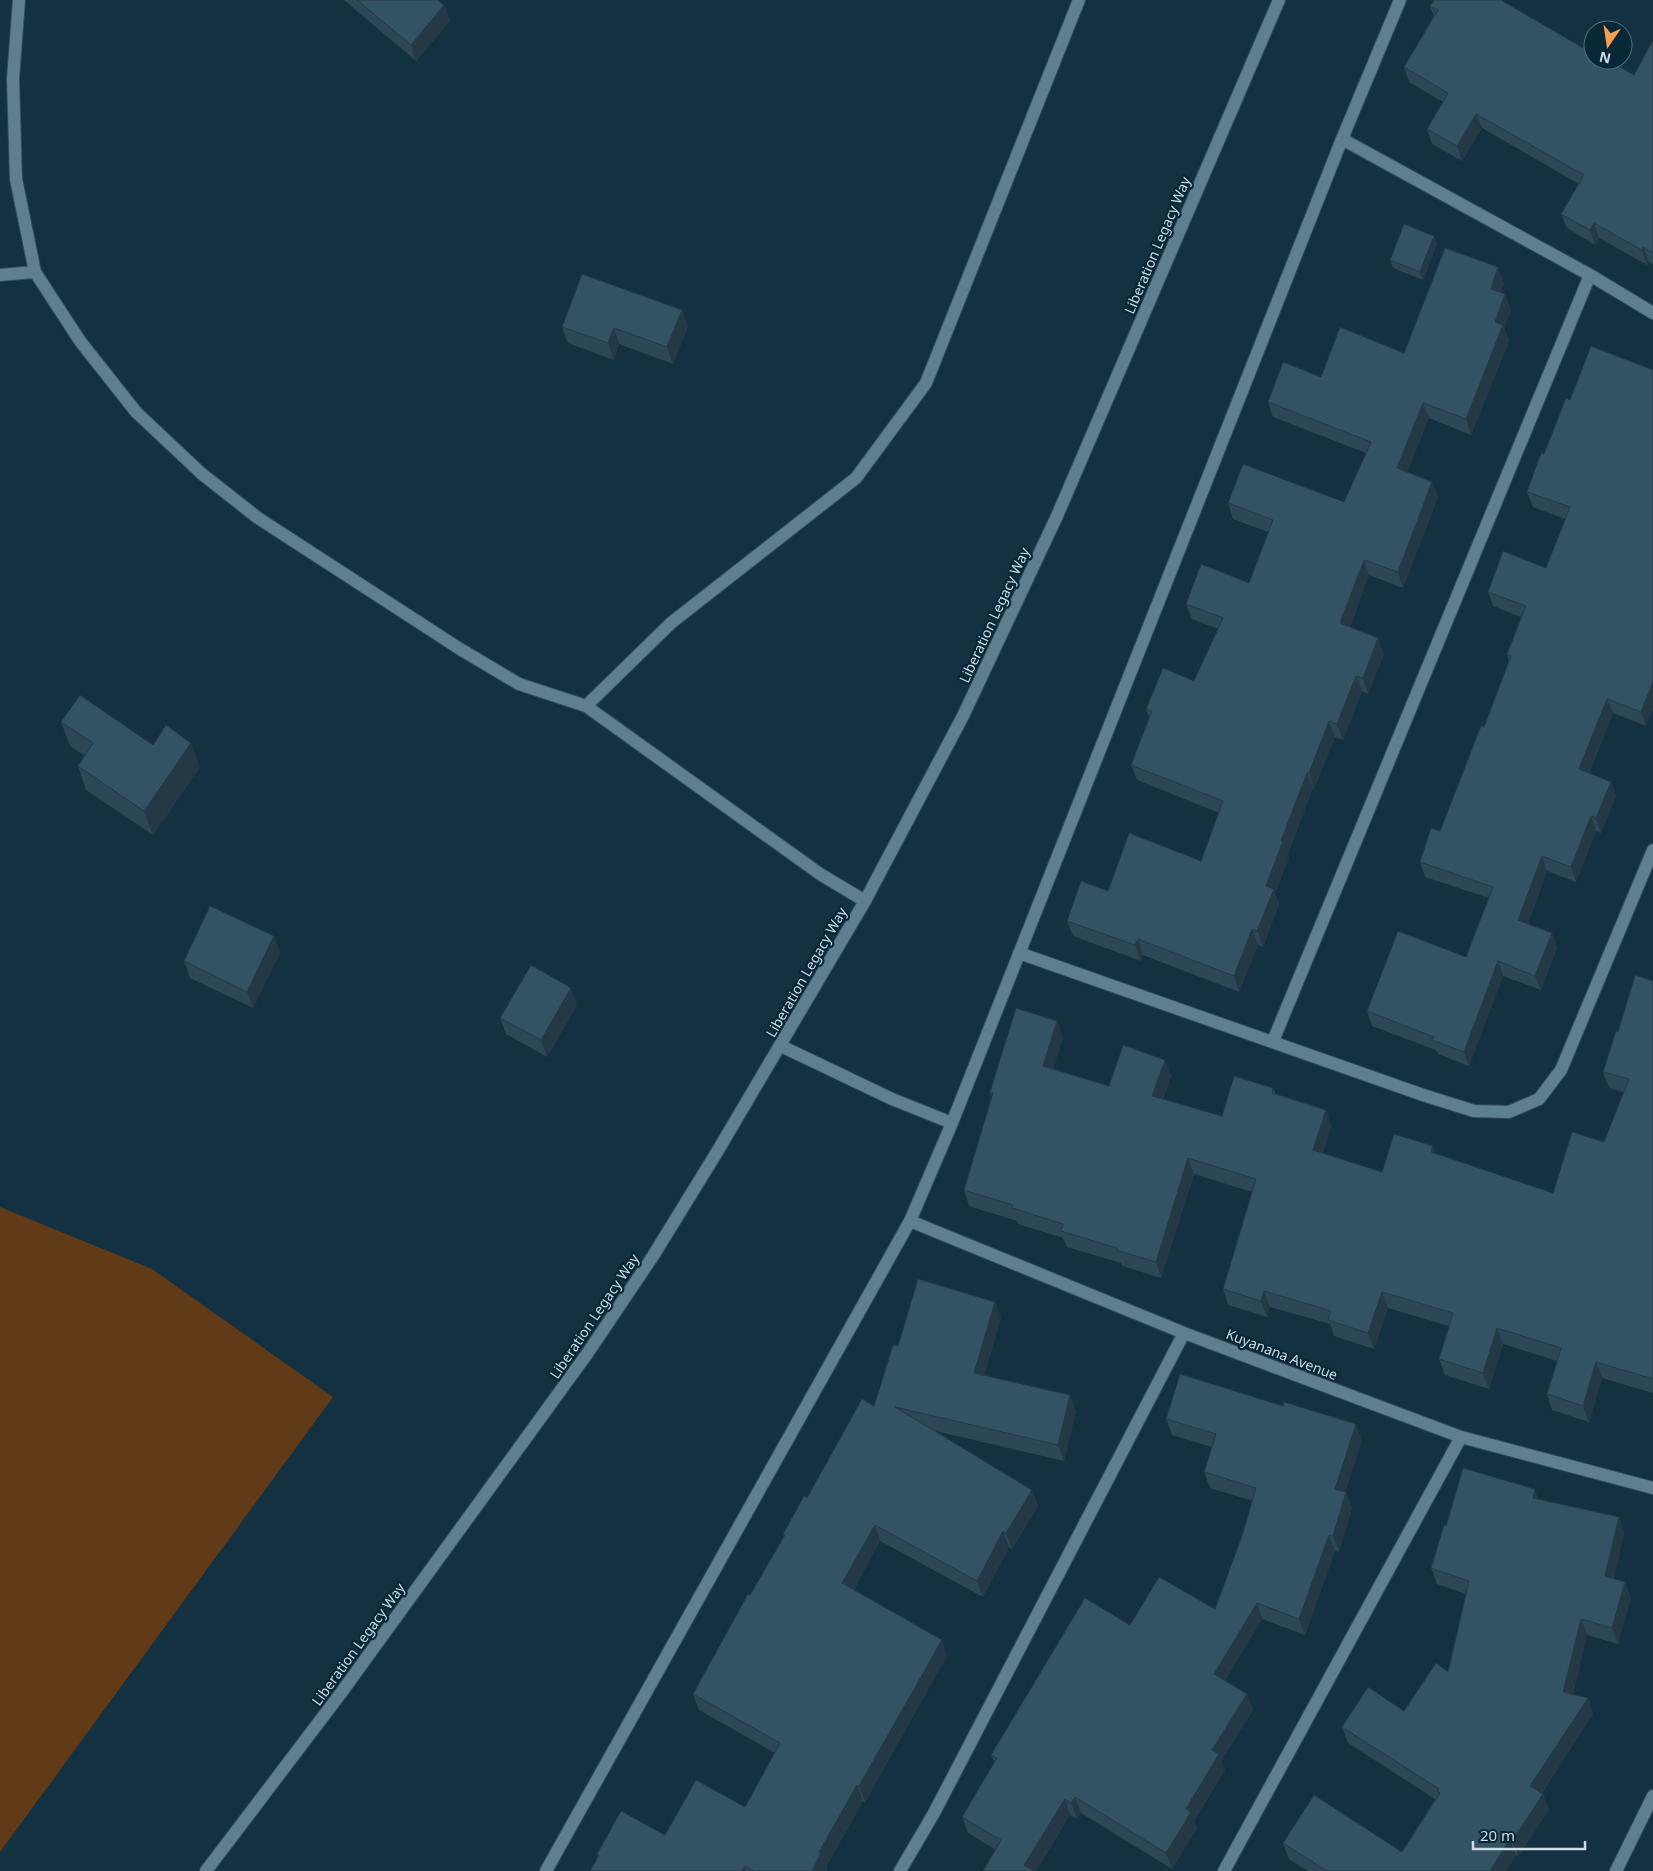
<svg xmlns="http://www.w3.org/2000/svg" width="1653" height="1871" font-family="'Noto Sans',sans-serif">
  <rect width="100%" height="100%" fill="#133141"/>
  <!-- green -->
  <path fill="#613a17" d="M 0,1207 L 152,1269 L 333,1397 L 0,1852 Z"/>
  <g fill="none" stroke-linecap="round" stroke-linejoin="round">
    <defs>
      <path id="minor" d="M 19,0 L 13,79 L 16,179 L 35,272 L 80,341 L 136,412 L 202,474 L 258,518 L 460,649 L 519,684 L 586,706 L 820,874 L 865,901
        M 1342,139 L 1590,275 L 1653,313
        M 0,275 L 35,272
        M 586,706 L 671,623 L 856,478 L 926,383 L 1079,0
        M 1019,953 L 1423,1095 L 1474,1111 L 1509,1112 L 1539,1099 L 1561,1070 L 1653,850
        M 1273,1041 L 1590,275
        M 781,1046 L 892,1099 L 952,1123
        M 910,1221 L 1184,1333 L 1461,1437 L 1653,1488
        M 546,1871 L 910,1221 L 952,1123 L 1342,139 L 1400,0
        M 900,1871 L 934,1813 L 1184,1333
        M 1224,1871 L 1461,1437
        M 1616,1871 L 1653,1796"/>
      <path id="secondary" d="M 206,1871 L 341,1693 L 587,1354 L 653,1256 L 717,1152 L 865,901 L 963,716 L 1057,516 L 1279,0"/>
    </defs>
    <!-- minor casing -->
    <use href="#minor" stroke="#354c59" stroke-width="14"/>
    <!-- secondary casing -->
    <use href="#secondary" stroke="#354c59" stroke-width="14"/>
    <!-- minor -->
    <use href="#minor" stroke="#5f7f91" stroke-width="12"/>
    <!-- secondary -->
    <use href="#secondary" stroke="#5f7f91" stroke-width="12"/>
  </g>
  <!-- wall -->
  <path fill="#2c4755" d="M 344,0 L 438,0 L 444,5 L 450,21 L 416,61 Z
    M 1430,6 L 1590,52 L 1634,75 L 1653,40 L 1653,264 L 1649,262 L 1647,265 L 1599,238 L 1595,245 L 1567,228 L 1561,214 L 1579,184 L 1482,128 L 1462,161 L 1432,144 L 1427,129 L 1443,102 L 1409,82 L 1404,67 L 1434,16 Z
    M 1437,244 L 1423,280 L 1393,268 L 1390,260 Z
    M 1504,283 L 1500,293 L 1505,294 L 1511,310 L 1504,327 L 1509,341 L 1471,435 L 1429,418 L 1407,472 L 1432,482 L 1438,497 L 1403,588 L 1369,575 L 1350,627 L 1384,654 L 1368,694 L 1362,691 L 1343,740 L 1335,737 L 1314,789 L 1313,788 L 1288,854 L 1289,857 L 1275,893 L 1279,904 L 1263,947 L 1258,945 L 1239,992 L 1143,955 L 1141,961 L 1073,936 L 1067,921 L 1108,891 L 1201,861 L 1219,813 L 1137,780 L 1131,765 L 1149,717 L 1146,709 L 1194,681 L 1218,629 L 1192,619 L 1186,604 L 1249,583 L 1268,532 L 1233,519 L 1228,503 L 1344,502 L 1366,453 L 1273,417 L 1268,402 L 1321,377 L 1404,353 Z
    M 688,326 L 673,364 L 619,344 L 614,360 L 568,343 L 562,327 Z
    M 1566,398 L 1646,726 L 1613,713 L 1589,773 L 1611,782 L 1616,796 L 1601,833 L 1596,831 L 1576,882 L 1547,871 L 1528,924 L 1552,933 L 1557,948 L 1541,990 L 1503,976 L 1469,1066 L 1438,1054 L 1436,1050 L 1372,1026 L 1367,1011 L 1466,957 L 1489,898 L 1425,877 L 1420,862 L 1440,831 L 1484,727 L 1509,661 L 1507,654 L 1521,617 L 1493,606 L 1488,592 L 1546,568 L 1565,519 L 1533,507 L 1527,492 L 1544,454 Z
    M 61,722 L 153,745 L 200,767 L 153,835 L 86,790 L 78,766 L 85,756 L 70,746 Z
    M 274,936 L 280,953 L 253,1008 L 190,978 L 184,961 Z
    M 1653,981 L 1653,1393 L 1602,1378 L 1589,1422 L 1552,1410 L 1547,1394 L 1557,1361 L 1503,1344 L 1489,1389 L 1445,1375 L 1439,1359 L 1449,1326 L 1388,1308 L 1374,1349 L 1334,1336 L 1330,1324 L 1270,1307 L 1267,1317 L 1228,1305 L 1223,1289 L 1252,1192 L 1194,1174 L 1161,1278 L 1122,1266 L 1121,1263 L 1067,1247 L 1063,1238 L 1018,1224 L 1017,1221 L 969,1206 L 964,1190 L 992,1098 L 990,1092 L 1063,1037 L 1053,1069 L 1109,1086 L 1165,1060 L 1171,1076 L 1163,1099 L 1222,1116 L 1273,1088 L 1276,1094 L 1326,1110 L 1331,1126 L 1323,1153 L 1382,1172 L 1435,1153 L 1553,1193 L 1604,1142 L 1624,1092 L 1609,1088 L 1603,1072 L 1618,1032 Z
    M 577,1005 L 547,1057 L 506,1034 L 500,1018 Z
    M 1001,1318 L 984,1375 L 1076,1411 L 1064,1461 L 935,1431 L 1032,1490 L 1038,1506 L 1012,1549 L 1009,1547 L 983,1597 L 880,1541 L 854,1589 L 947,1656 L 865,1802 L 863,1801 L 826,1867 L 827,1869 L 827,1871 L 590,1871 L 598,1856 L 597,1854 L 665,1835 L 745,1807 L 775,1753 L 699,1710 L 693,1694 L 784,1536 L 783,1534 L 807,1498 L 874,1406 L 898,1346 Z
    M 1166,1419 L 1362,1440 L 1345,1492 L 1346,1492 L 1352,1508 L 1339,1552 L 1335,1551 L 1305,1635 L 1262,1619 L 1225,1680 L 1247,1694 L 1253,1710 L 1221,1761 L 1225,1770 L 1194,1821 L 1197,1828 L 1172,1869 L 1081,1813 L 1077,1819 L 1070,1815 L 1036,1871 L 983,1871 L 996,1850 L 968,1833 L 962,1817 L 995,1763 L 991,1755 L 1130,1625 L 1215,1609 L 1242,1536 L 1253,1501 L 1210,1488 L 1204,1472 L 1212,1447 L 1172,1435 Z
    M 1539,1499 L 1619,1517 L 1624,1533 L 1614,1579 L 1625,1582 L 1631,1598 L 1618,1644 L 1587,1635 L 1573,1694 L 1588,1698 L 1593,1714 L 1542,1793 L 1543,1794 L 1549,1810 L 1518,1856 L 1516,1855 L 1506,1871 L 1308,1871 L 1289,1859 L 1283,1843 L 1402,1852 L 1435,1799 L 1348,1743 L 1342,1727 L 1404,1711 L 1448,1672 L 1466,1594 L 1437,1584 L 1431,1568 L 1446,1526 Z"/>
  <!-- shaded-wall -->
  <path fill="#243945" d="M 444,5 L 450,21 L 416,61 L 411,45 Z
    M 1476,114 L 1482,128 L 1462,161 L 1457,146 Z
    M 1594,223 L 1599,238 L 1595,245 L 1590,230 Z
    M 1434,236 L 1437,244 L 1423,280 L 1420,272 Z
    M 1643,247 L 1649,262 L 1647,265 L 1642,250 Z
    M 1498,267 L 1504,283 L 1496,305 L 1491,289 Z
    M 1505,294 L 1511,310 L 1504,327 L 1509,341 L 1471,435 L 1466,419 L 1495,322 Z
    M 682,310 L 688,326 L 673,364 L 667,347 Z
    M 614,328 L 619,344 L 614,360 L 608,343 Z
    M 1423,403 L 1429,418 L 1403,484 L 1397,468 Z
    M 1432,482 L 1438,497 L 1403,588 L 1398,572 Z
    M 1364,560 L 1369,575 L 1345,639 L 1340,623 Z
    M 1378,638 L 1384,654 L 1368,694 L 1363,678 Z
    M 1356,676 L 1362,691 L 1343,740 L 1337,724 Z
    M 1653,682 L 1653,710 L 1646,726 L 1641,712 Z
    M 1607,699 L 1613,713 L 1584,783 L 1579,769 Z
    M 1329,721 L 1335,737 L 1314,789 L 1309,773 Z
    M 191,743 L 200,767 L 153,835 L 144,811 Z
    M 1307,773 L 1313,788 L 1288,854 L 1289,857 L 1275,893 L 1279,904 L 1263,947 L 1257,931 L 1266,886 L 1281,841 Z
    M 1611,782 L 1616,796 L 1601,833 L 1596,818 Z
    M 1591,816 L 1596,831 L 1576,882 L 1571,867 Z
    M 1542,856 L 1547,871 L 1524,935 L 1518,920 Z
    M 1252,929 L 1258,945 L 1239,992 L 1234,976 Z
    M 1552,933 L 1557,948 L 1541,990 L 1535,976 Z
    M 274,936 L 280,953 L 253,1008 L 247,992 Z
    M 1138,939 L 1143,955 L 1141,961 L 1135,945 Z
    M 1498,961 L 1503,976 L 1469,1066 L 1464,1052 Z
    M 571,988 L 577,1005 L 547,1057 L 541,1040 Z
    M 1057,1021 L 1063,1037 L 1049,1082 L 1043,1066 Z
    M 1165,1060 L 1171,1076 L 1158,1112 L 1152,1096 Z
    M 1326,1110 L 1331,1126 L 1319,1166 L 1313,1150 Z
    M 1433,1146 L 1439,1162 L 1431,1152 Z
    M 1188,1158 L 1194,1174 L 1161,1278 L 1156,1262 Z
    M 1264,1291 L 1270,1307 L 1267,1317 L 1261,1301 Z
    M 1382,1292 L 1388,1308 L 1374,1349 L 1368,1333 Z
    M 995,1302 L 1001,1318 L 980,1389 L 974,1373 Z
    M 1497,1328 L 1503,1344 L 1489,1389 L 1483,1373 Z
    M 1596,1362 L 1602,1378 L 1589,1422 L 1583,1406 Z
    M 1070,1395 L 1076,1411 L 1064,1461 L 1058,1445 Z
    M 1356,1424 L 1362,1440 L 1341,1505 L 1335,1489 Z
    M 1535,1489 L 1541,1505 L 1533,1498 Z
    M 1032,1490 L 1038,1506 L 1012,1549 L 1006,1533 Z
    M 1346,1492 L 1352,1508 L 1339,1552 L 1333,1536 Z
    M 1619,1517 L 1624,1533 L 1611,1592 L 1605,1576 Z
    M 875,1525 L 880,1541 L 848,1599 L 842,1583 Z
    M 1003,1531 L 1009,1547 L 983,1597 L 977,1581 Z
    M 1329,1535 L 1335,1551 L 1305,1635 L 1299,1619 Z
    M 1625,1582 L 1631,1598 L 1618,1644 L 1612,1628 Z
    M 1257,1603 L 1262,1619 L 1219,1690 L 1214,1674 Z
    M 1581,1619 L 1587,1635 L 1569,1708 L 1563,1692 Z
    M 942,1640 L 947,1656 L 865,1802 L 859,1786 Z
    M 1247,1694 L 1253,1710 L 1221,1761 L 1225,1770 L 1194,1821 L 1197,1828 L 1172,1869 L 1166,1853 L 1212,1750 Z
    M 1588,1698 L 1593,1714 L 1536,1802 L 1530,1786 Z
    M 857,1785 L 863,1801 L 826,1867 L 827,1869 L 827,1871 L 812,1871 L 819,1852 Z
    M 1543,1794 L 1549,1810 L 1518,1856 L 1513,1840 Z
    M 1075,1797 L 1081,1813 L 1077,1819 L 1071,1803 Z
    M 1065,1799 L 1070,1815 L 1036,1871 L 1026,1871 L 1024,1865 Z
    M 1510,1839 L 1516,1855 L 1506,1871 L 1490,1871 Z
    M 745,1866 L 746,1871 L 742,1871 Z"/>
  <!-- building -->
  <path fill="#335263" stroke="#243945" d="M 357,0 L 438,0 L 444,5 L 411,45 Z
    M 1434,0 L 1501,0 L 1590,52 L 1591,50 L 1593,51 L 1593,60 L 1608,60 L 1634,75 L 1653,40 L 1653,253 L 1643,247 L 1642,250 L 1594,223 L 1590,230 L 1561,214 L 1584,175 L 1476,114 L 1457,146 L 1427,129 L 1448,93 L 1404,67 L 1438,10 L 1430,6 Z
    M 1404,224 L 1434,236 L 1420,272 L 1390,260 Z
    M 1445,248 L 1498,267 L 1491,289 L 1505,294 L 1495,322 L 1503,325 L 1466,419 L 1423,403 L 1397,468 L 1432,482 L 1398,572 L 1364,560 L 1340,623 L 1378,638 L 1363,678 L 1356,676 L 1337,724 L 1329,721 L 1309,773 L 1307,773 L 1281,841 L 1283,841 L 1266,886 L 1274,889 L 1257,931 L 1252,929 L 1234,976 L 1138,939 L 1135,945 L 1067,921 L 1081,881 L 1108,891 L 1129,833 L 1201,861 L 1223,801 L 1131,765 L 1152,711 L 1146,709 L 1163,668 L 1194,681 L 1223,618 L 1186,604 L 1201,564 L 1249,583 L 1273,520 L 1228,503 L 1243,464 L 1344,502 L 1371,442 L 1268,402 L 1283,362 L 1321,377 L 1340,327 L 1404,353 Z
    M 582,274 L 682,310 L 667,347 L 614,328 L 608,343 L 562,327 Z
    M 1591,346 L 1653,370 L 1653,682 L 1641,712 L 1607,699 L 1579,769 L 1611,782 L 1596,818 L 1591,816 L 1571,867 L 1542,856 L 1518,920 L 1552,933 L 1535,976 L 1498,961 L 1464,1052 L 1432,1040 L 1434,1037 L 1367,1011 L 1398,931 L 1466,957 L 1493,887 L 1420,862 L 1431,828 L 1440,831 L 1481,726 L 1484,727 L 1511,656 L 1507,654 L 1526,606 L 1488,592 L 1503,551 L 1546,568 L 1570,507 L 1527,492 L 1541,453 L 1544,454 L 1566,398 L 1570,400 Z
    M 80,695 L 153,745 L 166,725 L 191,743 L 144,811 L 78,766 L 93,743 L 61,722 Z
    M 210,906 L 274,936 L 247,992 L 184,961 Z
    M 531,965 L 571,988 L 541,1040 L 500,1018 Z
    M 1635,975 L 1653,981 L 1653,1379 L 1596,1362 L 1583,1406 L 1547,1394 L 1561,1348 L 1497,1328 L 1483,1373 L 1439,1359 L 1453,1313 L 1382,1292 L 1368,1333 L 1328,1320 L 1331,1311 L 1264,1291 L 1261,1301 L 1223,1289 L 1256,1179 L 1188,1158 L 1156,1262 L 1116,1250 L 1117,1248 L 1061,1231 L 1063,1224 L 1012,1208 L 1013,1205 L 964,1190 L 993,1093 L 990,1092 L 1016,1008 L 1057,1021 L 1043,1066 L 1109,1086 L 1123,1045 L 1165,1060 L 1152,1096 L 1222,1116 L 1234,1076 L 1273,1088 L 1272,1093 L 1326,1110 L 1313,1150 L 1382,1172 L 1394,1134 L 1433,1146 L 1431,1152 L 1553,1193 L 1572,1132 L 1604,1142 L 1629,1079 L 1603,1072 L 1616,1031 L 1618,1032 Z
    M 918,1279 L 995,1302 L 974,1373 L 1070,1395 L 1058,1445 L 895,1407 L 1032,1490 L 1006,1533 L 1003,1531 L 977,1581 L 875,1525 L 842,1583 L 942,1640 L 859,1786 L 857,1785 L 819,1852 L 821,1853 L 812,1871 L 754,1871 L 745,1866 L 742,1871 L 590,1871 L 599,1855 L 597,1854 L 621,1811 L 665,1835 L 696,1780 L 745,1807 L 780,1743 L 693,1694 L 748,1594 L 750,1595 L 785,1535 L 783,1534 L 804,1496 L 807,1498 L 862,1399 L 874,1406 L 893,1345 L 898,1346 Z
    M 1180,1374 L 1283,1406 L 1284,1402 L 1356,1424 L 1335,1489 L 1346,1492 L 1333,1536 L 1329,1535 L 1299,1619 L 1257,1603 L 1214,1674 L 1247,1694 L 1212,1750 L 1219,1754 L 1186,1809 L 1191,1812 L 1166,1853 L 1075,1797 L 1071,1803 L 1065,1799 L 1024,1865 L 1034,1871 L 983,1871 L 1001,1840 L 962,1817 L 997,1758 L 991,1755 L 1085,1598 L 1130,1625 L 1159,1577 L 1215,1609 L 1242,1536 L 1256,1488 L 1204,1472 L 1216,1434 L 1166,1419 Z
    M 1463,1468 L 1535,1489 L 1533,1498 L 1619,1517 L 1605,1576 L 1625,1582 L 1612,1628 L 1581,1619 L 1563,1692 L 1588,1698 L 1530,1786 L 1543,1794 L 1513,1840 L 1510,1839 L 1490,1871 L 1327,1871 L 1283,1843 L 1314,1795 L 1402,1852 L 1440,1793 L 1437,1791 L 1439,1789 L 1342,1727 L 1368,1687 L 1404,1711 L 1436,1663 L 1448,1672 L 1469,1581 L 1431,1568 L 1444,1525 L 1446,1526 Z"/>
  <g text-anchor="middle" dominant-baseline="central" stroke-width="4.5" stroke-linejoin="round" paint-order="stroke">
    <!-- street labels -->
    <g font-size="14" fill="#ccdde7" stroke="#082737">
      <text transform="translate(1157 245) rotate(-67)">Liberation Legacy Way</text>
      <text transform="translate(994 615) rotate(-65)">Liberation Legacy Way</text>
      <text transform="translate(806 972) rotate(-60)">Liberation Legacy Way</text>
      <text transform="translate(594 1316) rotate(-56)">Liberation Legacy Way</text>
      <text transform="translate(1282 1354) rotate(21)">Kuyanana Avenue</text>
      <text transform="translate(358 1644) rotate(-54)">Liberation Legacy Way</text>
    </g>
  </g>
  <!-- north arrow -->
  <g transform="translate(1608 45) rotate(193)"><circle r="24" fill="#082737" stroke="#56707d"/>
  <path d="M0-4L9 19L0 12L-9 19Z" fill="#fa9f4f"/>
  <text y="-8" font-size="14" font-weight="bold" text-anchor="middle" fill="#ccdde7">N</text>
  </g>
  <!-- scale -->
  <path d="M1473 1841v8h112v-8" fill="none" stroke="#ccdde7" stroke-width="2.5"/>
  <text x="1480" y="1841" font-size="15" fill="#ccdde7" stroke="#082737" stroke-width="4" paint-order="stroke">20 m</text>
</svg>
